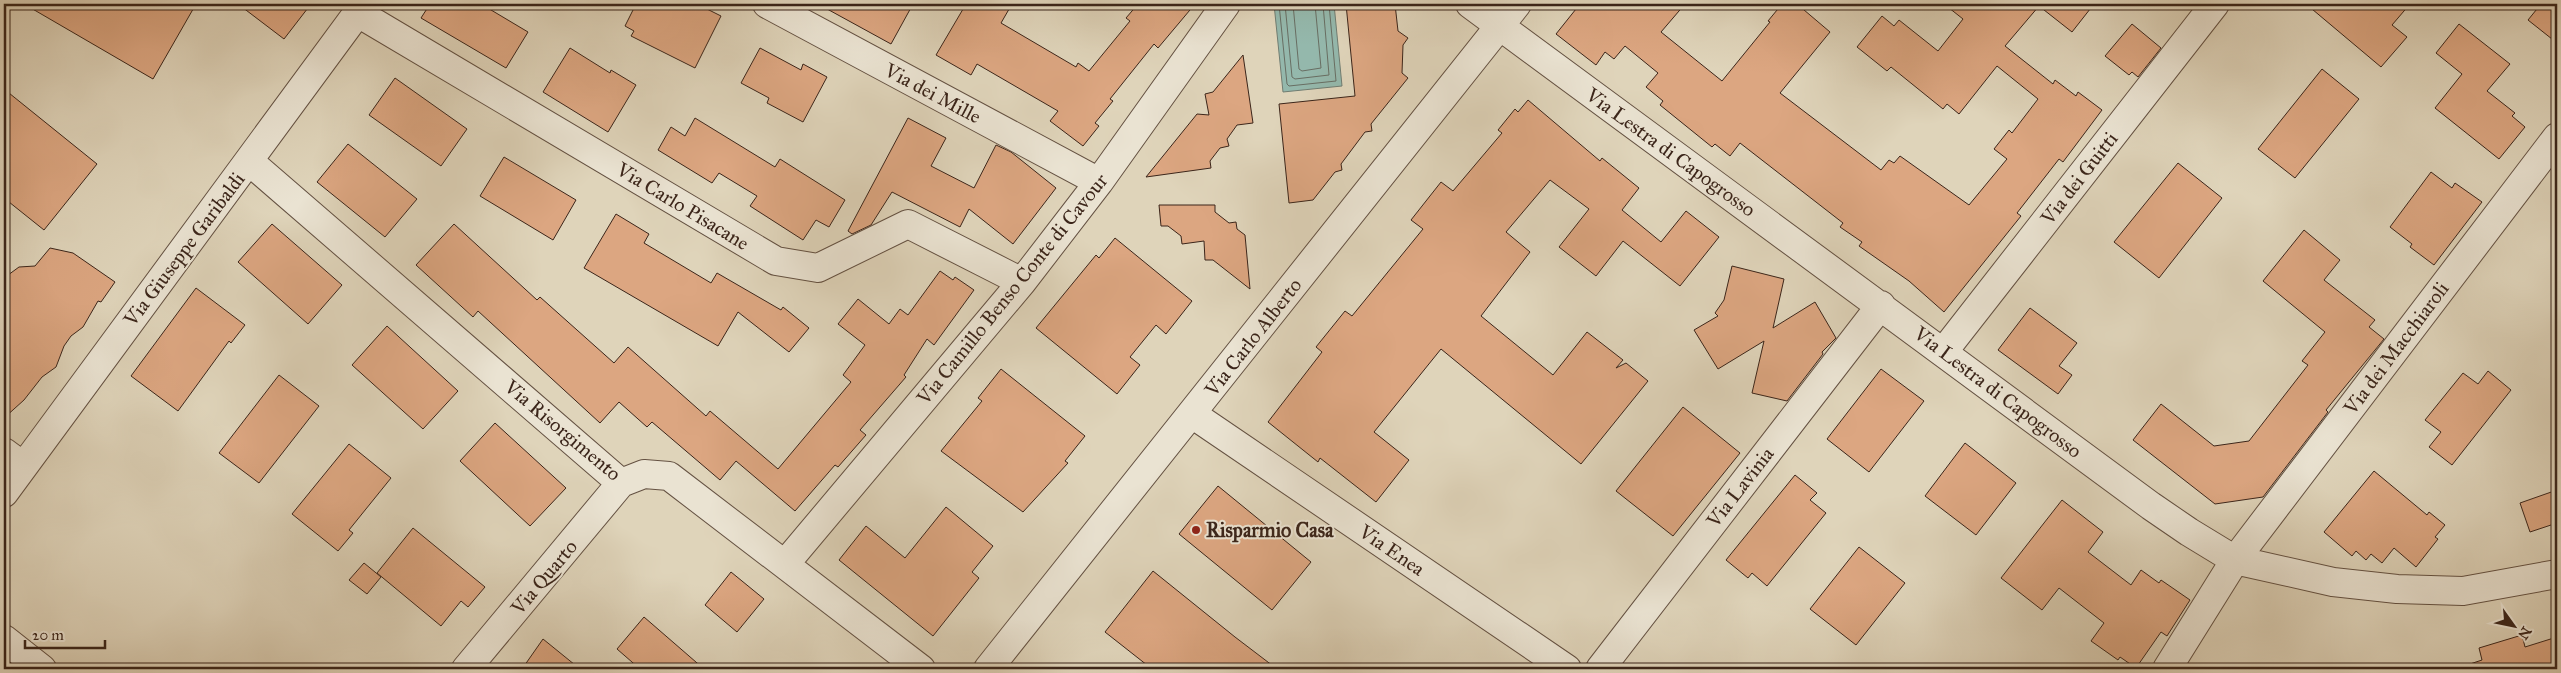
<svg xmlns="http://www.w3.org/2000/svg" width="2561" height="673" font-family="'IM FELL Great Primer',serif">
  <rect width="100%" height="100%" fill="#dfd4ba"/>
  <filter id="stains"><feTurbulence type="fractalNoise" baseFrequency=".004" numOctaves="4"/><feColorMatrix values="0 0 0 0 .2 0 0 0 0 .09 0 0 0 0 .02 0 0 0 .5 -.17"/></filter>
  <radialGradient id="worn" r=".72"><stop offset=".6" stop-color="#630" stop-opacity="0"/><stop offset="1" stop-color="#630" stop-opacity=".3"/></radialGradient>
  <!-- water -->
  <path fill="#94b8ac" stroke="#707d72" d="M 1274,4 L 1334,4 L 1342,86 L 1283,92 Z"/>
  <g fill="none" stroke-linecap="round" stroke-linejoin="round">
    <!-- shore -->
    <path stroke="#686e63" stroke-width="1" d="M 1279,4 L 1287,84 L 1289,86 L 1336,81 L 1329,4
      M 1285,4 L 1292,77 L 1295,79 L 1329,75 L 1323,4
      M 1293,4 L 1299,69 L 1302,71 L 1321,68 L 1315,4"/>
  </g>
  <!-- building -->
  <path fill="#dca681" stroke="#3b251a" d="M 24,4 L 196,4 L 153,79 Z
    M 238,4 L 311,4 L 284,39 Z
    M 430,4 L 481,4 L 528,32 L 506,68 L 421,18 Z
    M 636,4 L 697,4 L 721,16 L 695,68 L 631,36 L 634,31 L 625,26 Z
    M 818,4 L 913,4 L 891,44 Z
    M 966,4 L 1012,4 L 1001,23 L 1076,67 L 1078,63 L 1089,71 L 1130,21 L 1126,18 L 1138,4 L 1195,4 L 1158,48 L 1154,44 L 1110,99 L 1113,101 L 1095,123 L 1099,126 L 1083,146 L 1050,121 L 1058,111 L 977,64 L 971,75 L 936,55 Z
    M 1346,4 L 1395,4 L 1398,31 L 1408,38 L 1403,45 L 1402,73 L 1408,78 L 1371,124 L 1372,131 L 1365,132 L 1341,164 L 1342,170 L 1335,172 L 1313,200 L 1289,203 L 1279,104 L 1355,96 Z
    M 1580,4 L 1685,4 L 1661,32 L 1722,81 L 1770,22 L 1768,21 L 1782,4 L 1797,4 L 1830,32 L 1780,93 L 1881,170 L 1889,160 L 1894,163 L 1900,156 L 1969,205 L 2007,159 L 1994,149 L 2009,130 L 2012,133 L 2038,99 L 1997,66 L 1959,114 L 1947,104 L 1943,109 L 1891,67 L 1887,71 L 1857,47 L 1882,16 L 1894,26 L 1899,20 L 1938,51 L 1963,19 L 1944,4 L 2094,4 L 2072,32 L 2039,6 L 2005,46 L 2053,84 L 2055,80 L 2076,96 L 2078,92 L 2102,110 L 2063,162 L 2059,159 L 2017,213 L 2021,216 L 1944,312 L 1909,281 L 1859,246 L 1862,242 L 1840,227 L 1843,223 L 1740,143 L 1730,156 L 1715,144 L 1712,147 L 1660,105 L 1663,101 L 1646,87 L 1658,73 L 1625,46 L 1614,59 L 1605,52 L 1596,65 L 1556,34 Z
    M 2306,4 L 2410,4 L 2392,25 L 2407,37 L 2381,67 Z
    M 2541,4 L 2557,4 L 2557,43 L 2528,20 Z
    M 2132,24 L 2161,48 L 2138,77 L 2132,72 L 2129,75 L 2105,56 Z
    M 2459,24 L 2510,64 L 2487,91 L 2515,113 L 2512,116 L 2525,127 L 2499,159 L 2435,108 L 2462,74 L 2436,53 Z
    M 570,48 L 610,73 L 611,70 L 636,85 L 608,132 L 543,92 Z
    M 760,48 L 801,70 L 803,64 L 827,77 L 803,122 L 767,103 L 769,98 L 741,83 Z
    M 1243,55 L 1253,123 L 1237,125 L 1227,139 L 1229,146 L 1220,148 L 1210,161 L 1211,168 L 1146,177 L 1197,114 L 1209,115 L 1205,94 L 1213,92 Z
    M 2322,69 L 2359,99 L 2295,178 L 2258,149 Z
    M 395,78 L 467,129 L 441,166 L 369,115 Z
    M 4,89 L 97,164 L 44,230 L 4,198 Z
    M 1528,100 L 1600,161 L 1602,158 L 1639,188 L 1622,210 L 1661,242 L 1686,211 L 1719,237 L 1680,286 L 1623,241 L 1596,276 L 1559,247 L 1589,209 L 1550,180 L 1506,232 L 1530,252 L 1481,316 L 1553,375 L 1587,332 L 1623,360 L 1616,368 L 1626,363 L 1648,381 L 1581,464 L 1441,349 L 1374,432 L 1409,460 L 1376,502 L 1320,458 L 1318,462 L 1268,422 L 1322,352 L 1316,347 L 1345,311 L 1352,316 L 1423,229 L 1411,220 L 1441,182 L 1453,191 L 1502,133 L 1498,130 L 1515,109 L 1518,112 Z
    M 695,118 L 775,167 L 780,159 L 845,200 L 829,227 L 816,220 L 803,240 L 750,206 L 757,196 L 719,173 L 712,183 L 658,150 L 671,127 L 685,136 Z
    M 908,118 L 946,138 L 931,166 L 974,188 L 996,145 L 1011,152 L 1056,188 L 1013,244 L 969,209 L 960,227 L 892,192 L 871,225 L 852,234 L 848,231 Z
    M 348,144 L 417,199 L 385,237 L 317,182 Z
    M 504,157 L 576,200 L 553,240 L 480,196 Z
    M 2178,163 L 2222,198 L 2159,278 L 2114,242 Z
    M 2431,172 L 2452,188 L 2455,183 L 2482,202 L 2434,265 L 2410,247 L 2412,244 L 2390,227 Z
    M 1159,205 L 1215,205 L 1215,212 L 1229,223 L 1236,222 L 1237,229 L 1245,235 L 1250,289 L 1213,260 L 1205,260 L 1204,241 L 1182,244 L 1181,236 L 1168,226 L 1161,226 Z
    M 616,214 L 649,234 L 644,243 L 711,283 L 717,273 L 781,310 L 783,307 L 809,328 L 789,352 L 738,312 L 718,346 L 584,268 Z
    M 272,224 L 342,285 L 308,324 L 238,262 Z
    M 454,224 L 537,300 L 540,297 L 614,363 L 628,347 L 706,416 L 710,411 L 778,469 L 851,382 L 843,375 L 865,345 L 838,324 L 858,299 L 889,324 L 900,309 L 908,315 L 940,271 L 953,280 L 955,277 L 974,290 L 934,345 L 927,339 L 904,375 L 906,377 L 860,430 L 866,435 L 838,467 L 835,465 L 795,511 L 736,461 L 720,480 L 652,422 L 647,427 L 619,402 L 600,423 L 478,311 L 473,317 L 416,265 Z
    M 2304,230 L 2340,260 L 2324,280 L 2375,320 L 2369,327 L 2384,339 L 2326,410 L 2328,412 L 2263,497 L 2215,504 L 2133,440 L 2161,404 L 2214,446 L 2249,441 L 2308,365 L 2302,361 L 2325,332 L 2263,281 Z
    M 1115,238 L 1192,301 L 1166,334 L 1156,325 L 1130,357 L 1140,365 L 1117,394 L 1036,328 L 1096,255 L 1099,258 Z
    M 50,248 L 73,253 L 115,282 L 101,302 L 98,301 L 83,327 L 71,336 L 64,346 L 56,367 L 42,377 L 24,400 L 4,418 L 4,278 L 19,267 L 35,266 Z
    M 1732,266 L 1784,279 L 1773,328 L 1815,302 L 1836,338 L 1822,352 L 1823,354 L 1787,401 L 1752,393 L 1764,341 L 1718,369 L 1694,330 L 1718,316 L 1715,313 L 1724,300 Z
    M 196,288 L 245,325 L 231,343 L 229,341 L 178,411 L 131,376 Z
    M 2030,308 L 2077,343 L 2059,366 L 2072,375 L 2058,394 L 1998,350 Z
    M 387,326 L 458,391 L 423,429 L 352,365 Z
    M 1001,369 L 1085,436 L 1065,461 L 1068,463 L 1023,512 L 941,451 L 982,401 L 978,398 Z
    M 1881,369 L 1924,401 L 1869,472 L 1827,439 Z
    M 2488,371 L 2511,390 L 2452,465 L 2429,447 L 2441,432 L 2425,420 L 2463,373 L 2478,384 Z
    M 279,375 L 319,406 L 259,483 L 219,453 Z
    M 1683,407 L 1740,453 L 1673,536 L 1616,491 Z
    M 495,423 L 566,488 L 530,526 L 460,461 Z
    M 1965,443 L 2016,483 L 1976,535 L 1925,496 Z
    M 349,444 L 391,478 L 349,530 L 353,533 L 338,551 L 292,514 Z
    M 2374,471 L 2427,515 L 2429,512 L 2445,525 L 2435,537 L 2438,539 L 2416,567 L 2394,548 L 2382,563 L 2371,554 L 2366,560 L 2356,551 L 2352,556 L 2324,532 Z
    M 1795,475 L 1817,493 L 1810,500 L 1826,513 L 1767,586 L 1752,573 L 1748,578 L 1726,560 Z
    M 1218,486 L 1311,562 L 1272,610 L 1179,534 Z
    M 2557,490 L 2557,523 L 2530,532 L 2520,503 Z
    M 2062,500 L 2103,532 L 2088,552 L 2131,585 L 2141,570 L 2159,583 L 2161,580 L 2190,600 L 2167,636 L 2161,632 L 2136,668 L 2120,657 L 2118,660 L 2091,641 L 2104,623 L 2059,588 L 2042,610 L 2001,578 Z
    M 946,507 L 993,546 L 972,572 L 979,578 L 933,636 L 839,560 L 866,526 L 905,558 Z
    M 413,528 L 485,587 L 468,607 L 461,601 L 441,626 L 377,573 Z
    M 1859,547 L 1905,583 L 1856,645 L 1810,609 Z
    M 364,563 L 381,577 L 367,594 L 349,580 Z
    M 1153,571 L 1235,637 L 1277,669 L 1152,669 L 1105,632 Z
    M 731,572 L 764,599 L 737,632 L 705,605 Z
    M 644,617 L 704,669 L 640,669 L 617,649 Z
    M 2522,635 L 2525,647 L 2557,637 L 2557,669 L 2470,669 L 2470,664 L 2482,660 L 2479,648 Z
    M 543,639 L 580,669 L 522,669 Z"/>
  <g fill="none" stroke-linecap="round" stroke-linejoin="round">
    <defs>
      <path id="minor" d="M 767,4 L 1099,182
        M 1470,4 L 2151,506 L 2189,532 L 2235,560 L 2333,582 L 2397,589 L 2463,591 L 2557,574
        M 358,13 L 776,261 L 818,268 L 908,224 L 1022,282
        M 249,161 L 621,483 L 644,474 L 669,476 L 921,669
        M 1944,351 L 2215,4
        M 1192,414 L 1567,669
        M 4,452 L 23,466
        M 4,493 L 364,4
        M 785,564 L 1022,282 L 1099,182 L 1226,4
        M 4,639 L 42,669
        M 466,669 L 621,483
        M 988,669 L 1517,4
        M 1600,669 L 1881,305
        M 2167,669 L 2235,560 L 2557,137"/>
    </defs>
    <!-- minor casing -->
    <use href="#minor" stroke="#645142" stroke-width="30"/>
    <!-- minor -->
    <use href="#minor" stroke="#eae3d2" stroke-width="28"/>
  </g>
  <!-- markers -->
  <circle fill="#8f2418" stroke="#eae3d2" stroke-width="2" cx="1196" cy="530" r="5"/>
  <g text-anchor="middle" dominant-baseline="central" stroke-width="4" stroke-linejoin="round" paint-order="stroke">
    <!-- street labels -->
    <g font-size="20" fill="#3b251a" stroke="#eae3d2">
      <text transform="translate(933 93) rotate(28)">Via dei Mille</text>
      <text transform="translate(1671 152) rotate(36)">Via Lestra di Capogrosso</text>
      <text transform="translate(2079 178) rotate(-52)">Via dei Guitti</text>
      <text transform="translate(683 206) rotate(31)">Via Carlo Pisacane</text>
      <text transform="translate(184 249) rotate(-53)">Via Giuseppe Garibaldi</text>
      <text transform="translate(1012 289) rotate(-51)">Via Camillo Benso Conte di Cavour</text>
      <text transform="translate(1253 337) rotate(-52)">Via Carlo Alberto</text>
      <text transform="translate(2396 348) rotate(-53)">Via dei Macchiaroli</text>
      <text transform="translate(1998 392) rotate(37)">Via Lestra di Capogrosso</text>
      <text transform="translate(563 430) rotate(40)">Via Risorgimento</text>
      <text transform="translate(1740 487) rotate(-52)">Via Lavinia</text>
      <text transform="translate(1392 550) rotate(34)">Via Enea</text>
      <text transform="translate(544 577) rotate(-50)">Via Quarto</text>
    </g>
    <!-- poi labels -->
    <g font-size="20" font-weight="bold" fill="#3b251a" stroke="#eae3d2" text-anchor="start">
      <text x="1206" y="530">Risparmio Casa</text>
    </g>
  </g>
  <!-- margin -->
  <rect width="2561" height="673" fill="none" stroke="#dfd4ba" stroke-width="20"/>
  <rect x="5" y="5" width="2551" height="663" fill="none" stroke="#3b251a" stroke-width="2.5"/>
  <rect x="10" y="10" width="2541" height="653" fill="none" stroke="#3b251a"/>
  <!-- north arrow -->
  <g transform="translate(2514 626) rotate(123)" stroke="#eae3d2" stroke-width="4" paint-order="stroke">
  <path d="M0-4L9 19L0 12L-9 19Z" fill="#3b251a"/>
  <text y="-8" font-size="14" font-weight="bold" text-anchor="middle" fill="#3b251a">N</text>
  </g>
  <!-- scale -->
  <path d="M25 640v8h80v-8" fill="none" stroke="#3b251a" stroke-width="2.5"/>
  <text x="32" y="640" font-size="15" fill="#3b251a" stroke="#eae3d2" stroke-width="4" paint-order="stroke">20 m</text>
  <rect width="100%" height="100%" filter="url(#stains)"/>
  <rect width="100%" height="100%" fill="url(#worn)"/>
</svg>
